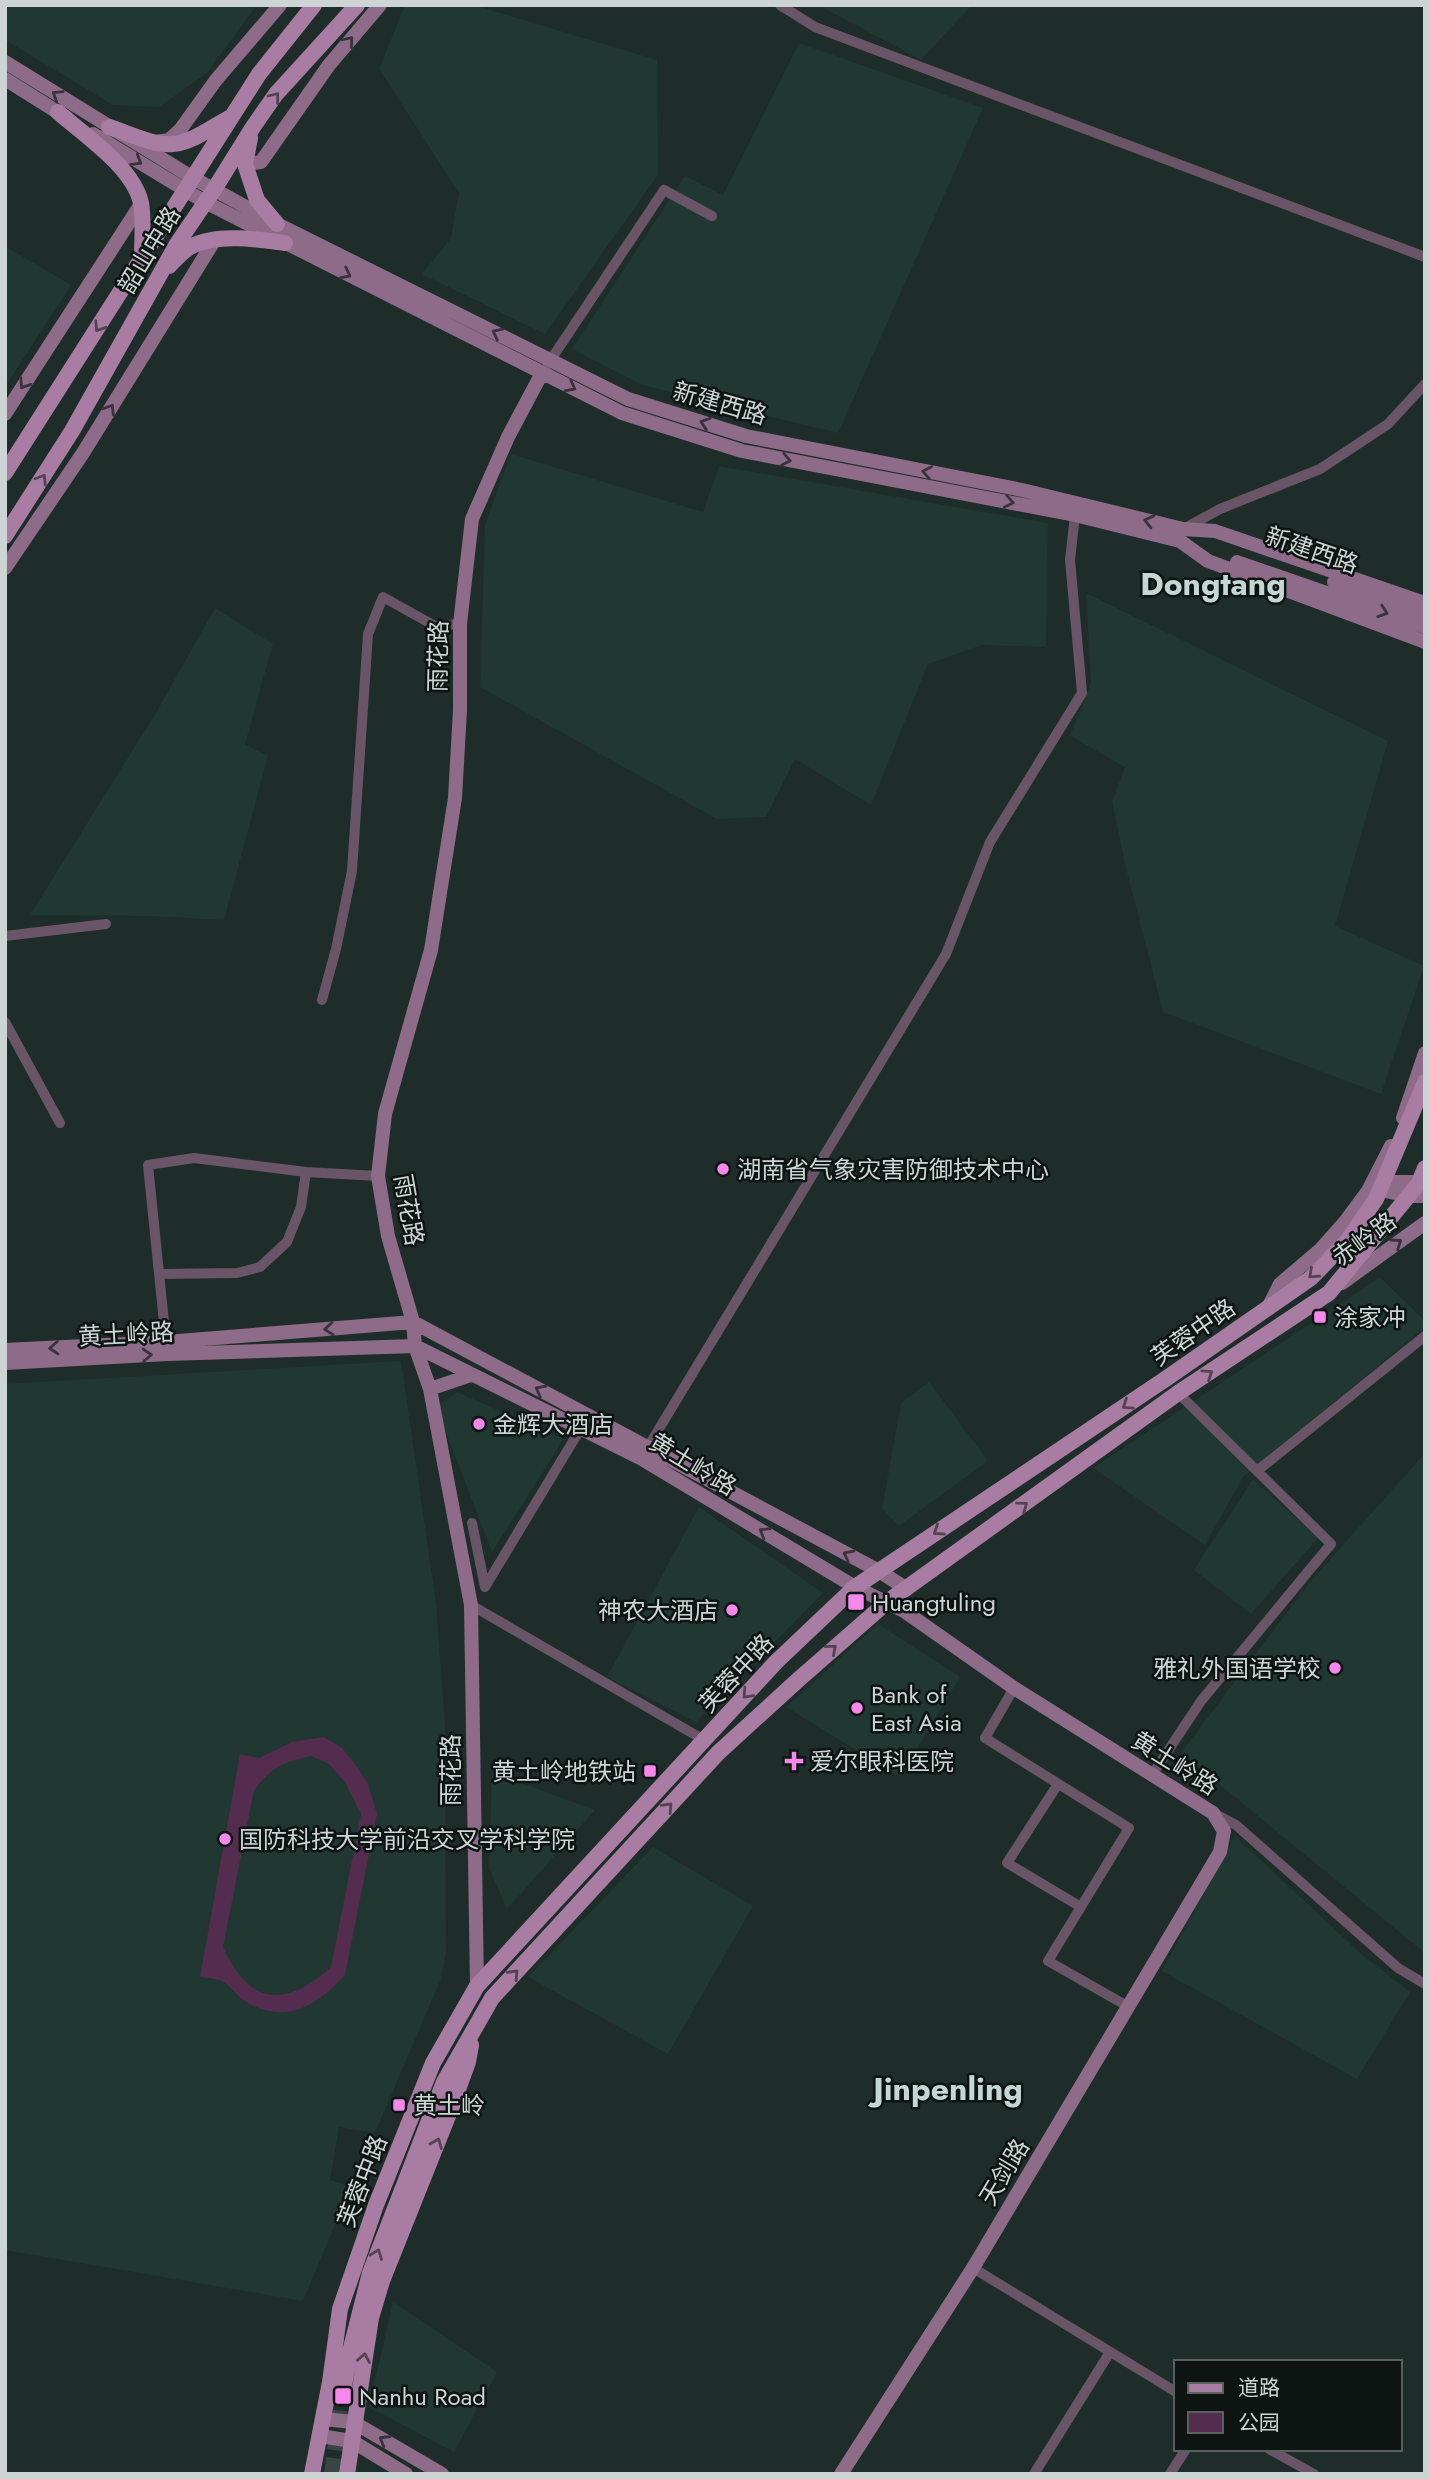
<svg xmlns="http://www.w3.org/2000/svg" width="1430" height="2479" font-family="Jost,'Noto Sans SC',sans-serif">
  <rect width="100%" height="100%" fill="#1e2d2a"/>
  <!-- built -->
  <path fill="#203732" d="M 5,5 L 257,5 L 207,73 L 159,107 L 113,105 L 5,40 Z
    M 405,5 L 474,5 L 657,60 L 658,175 L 545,334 L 422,274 L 451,238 L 459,193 L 379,69 Z
    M 818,5 L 972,5 L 921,60 Z
    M 799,43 L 983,108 L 838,433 L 642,385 L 572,349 L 685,176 L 723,195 Z
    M 5,246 L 71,285 L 5,387 Z
    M 511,454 L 703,512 L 719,466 L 1048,523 L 1046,647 L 982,645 L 928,664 L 871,805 L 795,759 L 766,817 L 717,819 L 480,687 L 485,525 Z
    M 1086,593 L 1388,741 L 1335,926 L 1424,966 L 1381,1094 L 1163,1012 L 1127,872 L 1112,802 L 1125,767 L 1070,736 L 1091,683 Z
    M 215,608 L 273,644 L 245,744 L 268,756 L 224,920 L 150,916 L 30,915 L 157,711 Z
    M 1380,1277 L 1425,1321 L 1425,1327 L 1243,1477 L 1205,1545 L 1093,1468 Z
    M 401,1361 L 436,1603 L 445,1725 L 446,1953 L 440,1981 L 375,2133 L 339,2127 L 330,2180 L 351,2187 L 303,2301 L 5,2250 L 5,1384 Z
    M 929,1382 L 988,1461 L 899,1526 L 882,1509 L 901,1403 Z
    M 457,1392 L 564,1439 L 492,1552 L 436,1407 Z
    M 1425,1453 L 1425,1953 L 1181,1753 L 1310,1582 Z
    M 1253,1479 L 1318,1538 L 1251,1614 L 1194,1570 Z
    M 699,1507 L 823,1593 L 696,1722 L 607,1677 Z
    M 878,1624 L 960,1677 L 900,1777 L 786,1707 Z
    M 492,1772 L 595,1810 L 507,1909 L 489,1868 Z
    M 1235,1836 L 1361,1954 L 1410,1992 L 1357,2079 L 1162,1971 Z
    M 653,1847 L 753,1906 L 668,2054 L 528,1977 Z
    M 393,2302 L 497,2372 L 454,2452 L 369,2407 Z"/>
  <!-- green -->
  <path fill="#542c50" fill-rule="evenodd" d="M 324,1737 L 342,1748 L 358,1768 L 368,1784 L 377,1814 L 345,1975 C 316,2007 284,2026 243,2000 C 236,1995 230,1985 222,1981 C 216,1978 207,1978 200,1977 L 240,1754 L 259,1758 L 292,1742 ZM 311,1756 L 329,1764 L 345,1782 L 361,1814 L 331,1967 C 285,2009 249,2005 223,1947 L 254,1790 C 273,1766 282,1763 311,1756 Z"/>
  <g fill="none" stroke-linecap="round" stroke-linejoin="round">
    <!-- primary-tunnel -->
    <path stroke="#384643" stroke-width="16" stroke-dasharray="16 8" stroke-linecap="butt" d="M 332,2474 L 343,2391"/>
    <!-- street -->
    <path stroke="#6a5467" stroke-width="10" d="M 780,5 L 815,27 L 1425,257
      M 548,364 L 664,190 L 712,216
      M 1185,528 L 1220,509 L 1320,469 L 1388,424 L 1425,384
      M 5,936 L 106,924
      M 322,1000 L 336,949 L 352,871 L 368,634 L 383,597 L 435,626 L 460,624
      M 5,1022 L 60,1123
      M 160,1274 L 237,1273 L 260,1267 L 287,1242 L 301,1207 L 306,1172
      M 166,1342 L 148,1165 L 194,1158 L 306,1172 L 378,1176
      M 645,1452 L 946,954 L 990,842 L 1082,693 L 1070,560 L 1075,515
      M 1257,1471 L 1425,1336
      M 472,1523 L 485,1587 L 581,1428
      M 471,1605 L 704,1740
      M 1014,1688 L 985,1738 L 1129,1828 L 1048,1961 L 1129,2007
      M 1152,1775 L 1201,1701 L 1331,1544 L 1178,1393
      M 1058,1784 L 1007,1863 L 1081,1907
      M 1213,1813 L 1236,1825 L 1398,1968 L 1425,1984
      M 973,2268 L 1176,2392
      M 1269,2449 L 1314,2474
      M 1034,2474 L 1110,2352
      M 1170,2474 L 1186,2449"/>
    <!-- secondary -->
    <path stroke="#8d6b89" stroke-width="14" d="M 5,62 L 193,178 L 277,224 L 628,399 L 746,436 L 1022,490 L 1183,529 L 1215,531 L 1425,603
      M 5,79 L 67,118
      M 93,134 L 205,202 L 622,413 L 742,451 L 1075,515 L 1180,541 L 1208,561 L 1425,642
      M 156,142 L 169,140 L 180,130 L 216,80 L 280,5
      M 245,164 L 261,162 L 329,65 L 380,5
      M 5,414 L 141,204
      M 1237,562 L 1425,627
      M 5,568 L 83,453 L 214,241
      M 1334,582 L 1425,614
      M 1403,1118 L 1425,1053
      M 1385,1182 L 1425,1182
      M 1381,1190 L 1408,1196 L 1425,1196
      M 1342,1283 L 1425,1223
      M 1268,1308 L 1280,1284 L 1321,1249 L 1345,1222 L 1368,1191 L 1391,1146
      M 5,1350 L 166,1342 L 413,1322 L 879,1571 L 907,1589
      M 5,1363 L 167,1354 L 415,1346 L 642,1459 L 855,1587 L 904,1611 L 1014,1688 L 1213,1813 L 1224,1831 L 1220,1852 L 973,2268 L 841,2474
      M 430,1389 L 471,1375
      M 477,1986 L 471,1605 L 430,1389 L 415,1346 L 413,1322 L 388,1236 L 378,1176 L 385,1114 L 431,950 L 455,798 L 460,710 L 460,624 L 472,519 L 508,437 L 542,373
      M 323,2419 L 353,2422 L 442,2474
      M 320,2436 L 352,2441 L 406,2474"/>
    <!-- primary -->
    <path stroke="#a97da3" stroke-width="16" d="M 58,112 C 84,135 133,167 141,203 C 144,221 142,240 142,257
      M 109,127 C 128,133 153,146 173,144 C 193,142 212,127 229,118
      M 250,138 L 245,164 L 257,200 L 277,224
      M 169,266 C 175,260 183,251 190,247 C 216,233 257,239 285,243
      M 5,473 L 259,74 L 314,5
      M 5,536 L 72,431 L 177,244 L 215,188 L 253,127 L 276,94 L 357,5
      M 343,2391 L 350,2352 L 370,2273 L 444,2082 L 492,1998 L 718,1753 L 798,1680 L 887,1602 L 1178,1393 L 1329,1293 L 1419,1183 L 1425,1168
      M 312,2474 L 330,2382 L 340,2309 L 376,2205 L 433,2063 L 477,1986 L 776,1662 L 855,1587 L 1167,1378 L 1311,1278 L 1347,1241 L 1376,1199 L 1425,1082
      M 347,2474 L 371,2318 L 382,2281 L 452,2106 L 468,2062 L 471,2045"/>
  </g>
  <!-- one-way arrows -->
  <defs><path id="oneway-chevron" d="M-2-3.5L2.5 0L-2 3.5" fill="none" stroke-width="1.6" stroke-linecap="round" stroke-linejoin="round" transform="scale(1.75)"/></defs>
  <g stroke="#3a323c">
    <use href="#oneway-chevron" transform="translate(349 41) rotate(-50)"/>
    <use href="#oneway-chevron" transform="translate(57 95) rotate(-148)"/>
    <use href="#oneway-chevron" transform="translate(137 161) rotate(32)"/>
    <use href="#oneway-chevron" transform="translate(346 274) rotate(27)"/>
    <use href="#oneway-chevron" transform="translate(497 333) rotate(-153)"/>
    <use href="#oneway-chevron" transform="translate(24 384) rotate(123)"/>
    <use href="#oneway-chevron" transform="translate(571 387) rotate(27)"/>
    <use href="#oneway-chevron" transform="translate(110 409) rotate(-58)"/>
    <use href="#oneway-chevron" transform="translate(705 423) rotate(-162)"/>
    <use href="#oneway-chevron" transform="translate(786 460) rotate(11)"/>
    <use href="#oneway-chevron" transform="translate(927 472) rotate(-169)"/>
    <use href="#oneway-chevron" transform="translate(1009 502) rotate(11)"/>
    <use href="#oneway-chevron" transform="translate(1149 521) rotate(-166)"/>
    <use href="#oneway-chevron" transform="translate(1383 612) rotate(19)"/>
    <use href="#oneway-chevron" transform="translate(1397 1243) rotate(-35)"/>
    <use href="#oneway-chevron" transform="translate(329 1329) rotate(175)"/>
    <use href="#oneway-chevron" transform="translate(54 1348) rotate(177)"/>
    <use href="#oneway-chevron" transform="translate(147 1355) rotate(-3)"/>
    <use href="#oneway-chevron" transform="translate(540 1390) rotate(-152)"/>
    <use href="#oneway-chevron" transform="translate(764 1532) rotate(-149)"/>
    <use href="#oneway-chevron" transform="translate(848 1555) rotate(-152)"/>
    <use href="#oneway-chevron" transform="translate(384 2440) rotate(-149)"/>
  </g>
  <g stroke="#534353">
    <use href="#oneway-chevron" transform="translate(275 97) rotate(-52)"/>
    <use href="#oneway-chevron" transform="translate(99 327) rotate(123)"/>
    <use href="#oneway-chevron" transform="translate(42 479) rotate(-58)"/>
    <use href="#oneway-chevron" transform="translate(1313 1274) rotate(138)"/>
    <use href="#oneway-chevron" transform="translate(1208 1374) rotate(-34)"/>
    <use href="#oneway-chevron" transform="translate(1127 1405) rotate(146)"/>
    <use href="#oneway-chevron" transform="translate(1023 1506) rotate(-36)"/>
    <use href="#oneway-chevron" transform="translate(938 1531) rotate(146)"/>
    <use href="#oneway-chevron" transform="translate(832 1649) rotate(-41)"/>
    <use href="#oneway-chevron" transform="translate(747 1694) rotate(133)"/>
    <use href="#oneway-chevron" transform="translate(668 1807) rotate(-47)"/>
    <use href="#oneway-chevron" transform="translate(514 1974) rotate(-47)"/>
    <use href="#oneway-chevron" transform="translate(437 2143) rotate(-68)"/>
    <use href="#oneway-chevron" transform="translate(377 2254) rotate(-69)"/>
    <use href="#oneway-chevron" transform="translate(364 2358) rotate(-80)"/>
  </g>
  <!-- markers -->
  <g fill="#f688ec" stroke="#0d1412" stroke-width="2.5">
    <circle cx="723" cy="1169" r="7"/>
    <rect x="1313" y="1310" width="14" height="14" rx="3.5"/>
    <circle cx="479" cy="1424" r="7"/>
    <rect x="847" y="1593" width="18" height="18" rx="3.5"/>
    <circle cx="732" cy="1610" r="7"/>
    <circle cx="1335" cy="1668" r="7"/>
    <circle cx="857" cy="1708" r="7"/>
    <path d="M790.5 1750.5h7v7h7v7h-7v7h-7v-7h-7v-7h7z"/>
    <rect x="643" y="1764" width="14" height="14" rx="3.5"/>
    <circle cx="225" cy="1839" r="7"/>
    <rect x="392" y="2098" width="14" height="14" rx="3.5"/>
    <rect x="334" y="2387" width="18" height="18" rx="3.5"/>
  </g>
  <g text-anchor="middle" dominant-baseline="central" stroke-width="5" stroke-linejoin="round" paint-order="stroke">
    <!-- street labels -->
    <g font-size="24" fill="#ccd5d3" stroke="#0d1412">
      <text transform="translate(149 250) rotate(-59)">韶山中路</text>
      <text transform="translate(720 403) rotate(16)">新建西路</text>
      <text transform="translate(1312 550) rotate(19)">新建西路</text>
      <text transform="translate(438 656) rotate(-89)">雨花路</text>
      <text transform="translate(409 1210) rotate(80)">雨花路</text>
      <text transform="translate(1364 1239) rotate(-36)">赤岭路</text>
      <text transform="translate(1193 1332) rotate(-35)">芙蓉中路</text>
      <text transform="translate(126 1334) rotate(-3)">黄土岭路</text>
      <text transform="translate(693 1464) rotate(31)">黄土岭路</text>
      <text transform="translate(736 1673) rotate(-47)">芙蓉中路</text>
      <text transform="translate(1175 1763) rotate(32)">黄土岭路</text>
      <text transform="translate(450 1770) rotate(-90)">雨花路</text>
      <text transform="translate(1004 2172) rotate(-59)">天剑路</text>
      <text transform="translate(362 2181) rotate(-69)">芙蓉中路</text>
    </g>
    <!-- poi labels -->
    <g font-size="24" fill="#ccd5d3" stroke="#0d1412" text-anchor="start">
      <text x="737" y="1169">湖南省气象灾害防御技术中心</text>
      <text x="1334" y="1317">涂家冲</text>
      <text x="493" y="1424">金辉大酒店</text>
      <text x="872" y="1602">Huangtuling</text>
      <text x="718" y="1610" text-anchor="end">神农大酒店</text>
      <text x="1321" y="1668" text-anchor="end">雅礼外国语学校</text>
      <text x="871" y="1694">Bank of<tspan x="871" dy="28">East Asia</tspan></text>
      <text x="810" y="1761">爱尔眼科医院</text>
      <text x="636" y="1771" text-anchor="end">黄土岭地铁站</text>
      <text x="239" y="1839">国防科技大学前沿交叉学科学院</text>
      <text x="413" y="2105">黄土岭</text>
      <text x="359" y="2396">Nanhu Road</text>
    </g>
    <!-- district labels -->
    <g font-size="32" font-weight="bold" fill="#c5d7d2" stroke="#0d1412">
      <text x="1213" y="584">Dongtang</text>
      <text x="948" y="2089">Jinpenling</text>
    </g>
  </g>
  <!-- border -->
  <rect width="1430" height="2479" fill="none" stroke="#ccd5d3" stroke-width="14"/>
  <!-- legend -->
  <rect x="1174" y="2360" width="228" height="91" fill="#0d1412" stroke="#59615f" stroke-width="2"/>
  <rect x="1188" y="2383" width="35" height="10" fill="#a97da3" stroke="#59615f" stroke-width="2"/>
  <text x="1238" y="2395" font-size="21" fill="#ccd5d3">道路</text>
  <rect x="1188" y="2412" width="35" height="21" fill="#542c50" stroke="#59615f" stroke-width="2"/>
  <text x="1238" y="2430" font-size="21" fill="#ccd5d3">公园</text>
</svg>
